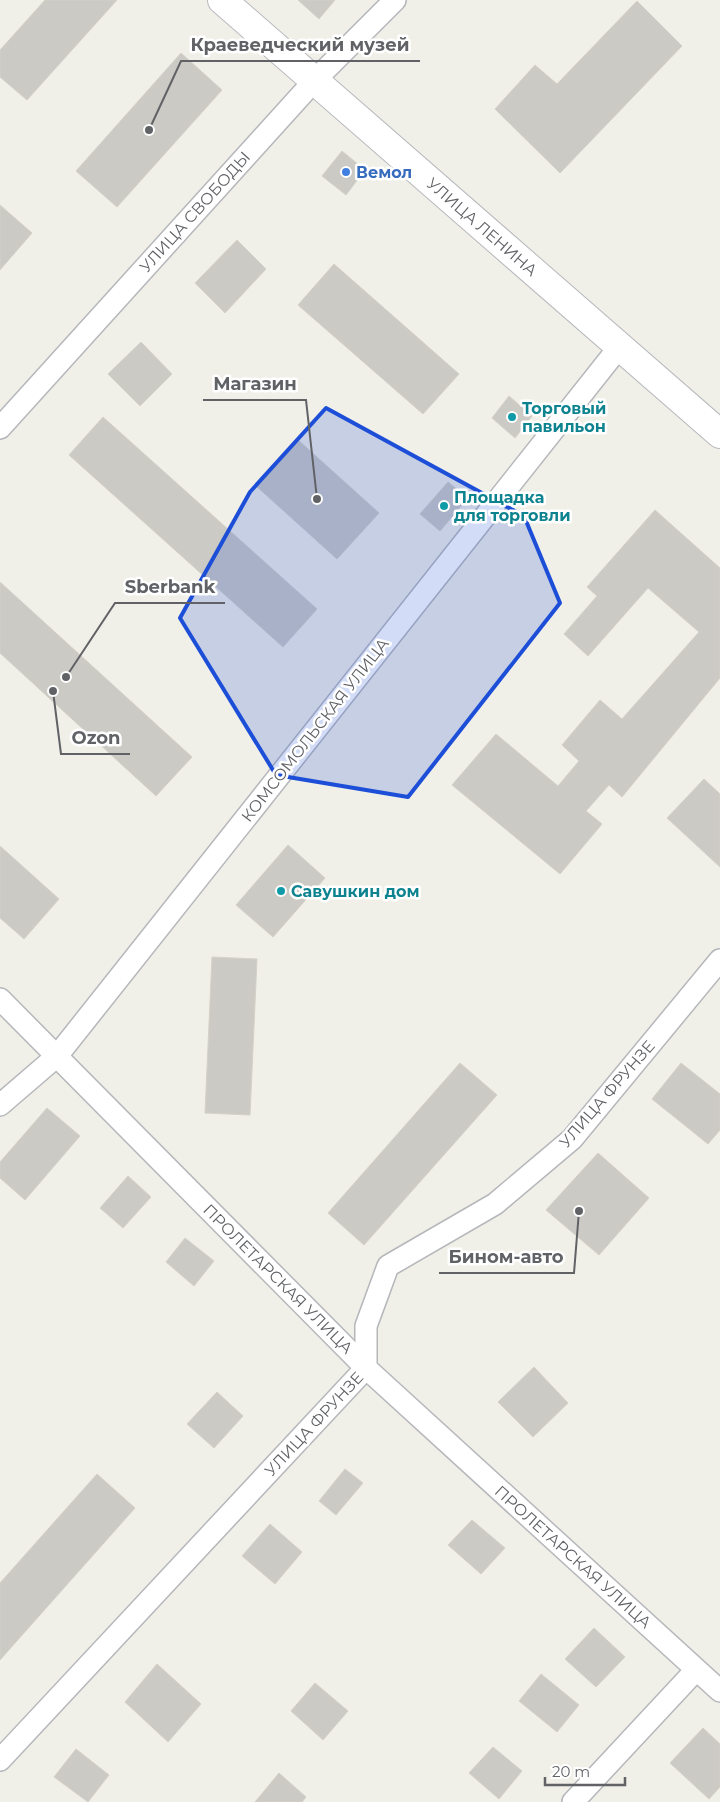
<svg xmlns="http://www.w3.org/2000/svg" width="720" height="1802" font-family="Montserrat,sans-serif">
  <rect width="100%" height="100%" fill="#f0efe8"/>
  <!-- building -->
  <path fill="#cbcac4" stroke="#d4d1c7" d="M 45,0 L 117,0 L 27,100 L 0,77 L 0,50 Z
    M 298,0 L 335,0 L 319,19 Z
    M 637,1 L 682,46 L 560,173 L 495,109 L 535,65 L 557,84 Z
    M 181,53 L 222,90 L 117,207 L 76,171 Z
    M 342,151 L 365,170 L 346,195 L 322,176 Z
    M 0,205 L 32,233 L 0,270 Z
    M 237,240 L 266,269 L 225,313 L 195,283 Z
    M 334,264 L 459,374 L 423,414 L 298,305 Z
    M 141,342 L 172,374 L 140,406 L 108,374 Z
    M 509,396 L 532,416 L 515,438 L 492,418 Z
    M 103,417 L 317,609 L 283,647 L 69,455 Z
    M 297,439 L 379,513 L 337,559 L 255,485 Z
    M 448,482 L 468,498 L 440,531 L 420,514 Z
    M 655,510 L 720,568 L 720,678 L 622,797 L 609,785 L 586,811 L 602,824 L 560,874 L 452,785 L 496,734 L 558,786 L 579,761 L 562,745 L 600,700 L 622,719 L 699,632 L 648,588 L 588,656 L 564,634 L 597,596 L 587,587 Z
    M 0,582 L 192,757 L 156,796 L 0,653 Z
    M 704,779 L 720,794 L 720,867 L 667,818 Z
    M 288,845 L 325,878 L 273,937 L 236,905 Z
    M 0,846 L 59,899 L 24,939 L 0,918 Z
    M 212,957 L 257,959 L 250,1115 L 205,1113 Z
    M 460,1063 L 497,1095 L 364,1245 L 328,1213 Z
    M 681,1063 L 720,1094 L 720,1130 L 708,1144 L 652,1099 Z
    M 47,1108 L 80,1136 L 25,1200 L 0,1178 L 0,1162 Z
    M 598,1153 L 649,1198 L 599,1255 L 546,1210 Z
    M 128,1176 L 151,1197 L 123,1228 L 100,1208 Z
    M 185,1238 L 214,1261 L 194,1286 L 166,1262 Z
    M 534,1367 L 568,1403 L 533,1437 L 498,1402 Z
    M 217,1392 L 243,1416 L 214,1448 L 187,1424 Z
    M 345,1469 L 363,1483 L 336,1515 L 319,1501 Z
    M 97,1474 L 135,1508 L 0,1660 L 0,1583 Z
    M 472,1520 L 505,1548 L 481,1574 L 448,1545 Z
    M 270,1524 L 302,1552 L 275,1584 L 242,1556 Z
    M 594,1628 L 625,1657 L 596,1687 L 565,1659 Z
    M 157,1664 L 201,1704 L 168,1742 L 125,1702 Z
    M 541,1674 L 579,1705 L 557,1732 L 519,1701 Z
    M 315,1683 L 348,1711 L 323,1740 L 291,1711 Z
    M 703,1728 L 720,1744 L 720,1787 L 709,1799 L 670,1763 Z
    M 493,1747 L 522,1771 L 499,1799 L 469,1773 Z
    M 76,1749 L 109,1775 L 88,1802 L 54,1777 Z
    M 279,1773 L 306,1797 L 302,1802 L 255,1802 Z"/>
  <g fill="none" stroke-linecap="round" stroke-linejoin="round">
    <defs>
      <path id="street" d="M 0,428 L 314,81 L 395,0
        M 0,999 L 366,1368 L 720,1691
        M 0,1105 L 57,1056 L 620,346
        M 0,1760 L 366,1368 L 366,1326 L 388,1266 L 495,1204 L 572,1139 L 720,960
        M 573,1802 L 696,1670"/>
      <path id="secondary" d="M 222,0 L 720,434"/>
    </defs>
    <!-- street casing -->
    <use href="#street" stroke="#b5b7bb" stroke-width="24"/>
    <!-- secondary casing -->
    <use href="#secondary" stroke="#b7b9bd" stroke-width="30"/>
    <!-- street -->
    <use href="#street" stroke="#fff" stroke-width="21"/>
    <!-- secondary -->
    <use href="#secondary" stroke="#fff" stroke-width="28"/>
  </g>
  <!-- marked area -->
  <path fill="#1d4ed8" fill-opacity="0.2" stroke="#1d4ed8" stroke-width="4" stroke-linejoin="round" d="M 326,408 L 524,516 L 560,603 L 408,797 L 276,775 L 180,618 L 250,492 Z"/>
  <!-- markers -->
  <circle fill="#3f7fe0" stroke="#fff" stroke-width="2" cx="346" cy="172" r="5"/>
  <g fill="#0f9aa8" stroke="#fff" stroke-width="2">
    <circle cx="512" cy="417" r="5"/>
    <circle cx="444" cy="506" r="5"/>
    <circle cx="281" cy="891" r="5"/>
  </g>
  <g text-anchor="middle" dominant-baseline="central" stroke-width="5" stroke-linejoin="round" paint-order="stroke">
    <!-- shop labels -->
    <g font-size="16" font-weight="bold" fill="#366cbe" stroke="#fff" text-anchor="start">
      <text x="356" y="172">Вемол</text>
    </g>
    <!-- street labels -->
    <g font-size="16" fill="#606266" stroke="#fff">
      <text transform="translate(195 212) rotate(-48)">УЛИЦА СВОБОДЫ</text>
      <text transform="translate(482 227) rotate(41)">УЛИЦА ЛЕНИНА</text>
      <text transform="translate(315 730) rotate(-52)">КОМСОМОЛЬСКАЯ УЛИЦА</text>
      <text transform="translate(607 1094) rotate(-49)">УЛИЦА ФРУНЗЕ</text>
      <text transform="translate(278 1279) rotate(45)">ПРОЛЕТАРСКАЯ УЛИЦА</text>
      <text transform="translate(314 1424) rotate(-47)">УЛИЦА ФРУНЗЕ</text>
      <text transform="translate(573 1557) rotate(42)">ПРОЛЕТАРСКАЯ УЛИЦА</text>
    </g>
    <!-- culture labels -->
    <g font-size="16" font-weight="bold" fill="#0d838f" stroke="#fff" text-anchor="start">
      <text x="522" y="408">Торговый<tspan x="522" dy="18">павильон</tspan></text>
      <text x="454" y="497">Площадка<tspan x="454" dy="18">для торговли</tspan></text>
      <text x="291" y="891">Савушкин дом</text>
    </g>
  </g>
  <!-- callouts -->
  <path fill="none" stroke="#606266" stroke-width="2" d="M149 130L181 61H420M317 499L306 400H203M66 677L115 603H225M53 691L61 754H130M579 1211L574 1273H439"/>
  <g fill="#606266" stroke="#fff" stroke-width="2">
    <circle cx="149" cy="130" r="5"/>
    <circle cx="317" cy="499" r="5"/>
    <circle cx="66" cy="677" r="5"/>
    <circle cx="53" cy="691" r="5"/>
    <circle cx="579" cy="1211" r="5"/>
  </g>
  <g font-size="18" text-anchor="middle" font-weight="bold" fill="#606266" stroke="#fff" stroke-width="5" stroke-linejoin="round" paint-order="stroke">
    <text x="300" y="51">Краеведческий музей</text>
    <text x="255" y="390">Магазин</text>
    <text x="170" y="593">Sberbank</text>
    <text x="96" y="744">Ozon</text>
    <text x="506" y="1263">Бином-авто</text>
  </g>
  <!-- scale -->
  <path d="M545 1777v8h80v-8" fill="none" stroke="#606266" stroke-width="2.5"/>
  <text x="552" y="1777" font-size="15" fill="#606266" stroke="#ffffff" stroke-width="4" paint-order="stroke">20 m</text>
</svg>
